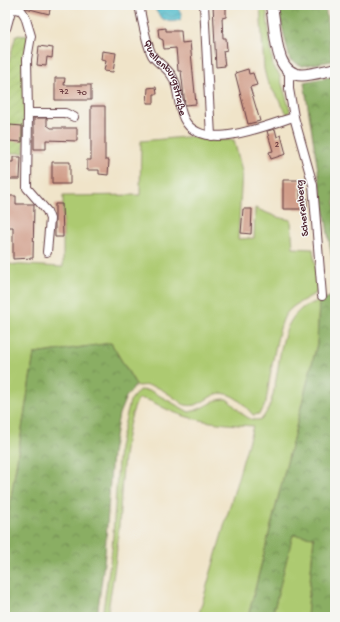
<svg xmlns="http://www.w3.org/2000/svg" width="340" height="622" font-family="'Gochi Hand',sans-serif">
  <defs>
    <pattern id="forest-crowns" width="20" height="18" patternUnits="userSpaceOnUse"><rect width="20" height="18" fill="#8aae63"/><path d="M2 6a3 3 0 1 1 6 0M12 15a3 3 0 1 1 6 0" fill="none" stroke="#738d52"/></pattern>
    <pattern id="garden-furrows" width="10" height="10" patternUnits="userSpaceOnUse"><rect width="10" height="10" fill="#adca71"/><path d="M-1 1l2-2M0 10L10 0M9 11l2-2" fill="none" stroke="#96ad62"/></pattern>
    <pattern id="water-waves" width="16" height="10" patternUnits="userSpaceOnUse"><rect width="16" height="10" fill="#50bbcb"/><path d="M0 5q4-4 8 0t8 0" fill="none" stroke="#4497a5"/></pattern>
  </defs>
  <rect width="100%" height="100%" fill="#f6f6f2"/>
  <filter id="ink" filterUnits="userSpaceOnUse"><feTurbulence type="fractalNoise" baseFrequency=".025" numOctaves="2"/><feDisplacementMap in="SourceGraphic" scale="8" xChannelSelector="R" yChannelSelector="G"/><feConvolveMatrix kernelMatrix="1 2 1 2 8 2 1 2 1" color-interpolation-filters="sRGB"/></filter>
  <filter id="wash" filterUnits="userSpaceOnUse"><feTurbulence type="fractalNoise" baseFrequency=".012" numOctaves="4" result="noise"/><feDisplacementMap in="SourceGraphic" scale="16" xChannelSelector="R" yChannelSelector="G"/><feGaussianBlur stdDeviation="0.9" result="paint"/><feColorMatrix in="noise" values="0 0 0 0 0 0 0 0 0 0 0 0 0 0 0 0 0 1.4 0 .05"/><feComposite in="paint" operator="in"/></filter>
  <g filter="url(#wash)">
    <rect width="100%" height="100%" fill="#f0e4c9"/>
    <!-- green -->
    <path fill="#adca71" stroke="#7c744e" d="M 260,5 L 266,5 L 273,67 L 279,74 L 290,110 L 288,115 L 267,81 L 264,69 Z
      M 196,136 L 208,140 L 234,140 L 242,171 L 238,239 L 254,238 L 255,208 L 277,217 L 291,220 L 293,248 L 313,249 L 319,291 C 308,299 294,303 286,314 C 277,326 269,384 266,402 C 263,409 262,415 253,415 C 246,407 237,396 226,394 C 212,389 202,409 186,405 C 183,405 179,401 176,399 C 160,388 156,384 137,386 L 111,343 L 34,354 L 5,535 L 5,264 L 63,267 L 63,196 L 140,195 L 141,141 Z
      M 319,301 L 317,344 L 248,617 L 198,617 L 253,426 C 222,424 193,422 164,408 C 156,404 148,398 138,399 C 121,432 122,499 118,538 C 116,564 111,591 107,617 L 102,617 L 112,549 L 119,447 L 130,401 L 139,390 L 151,391 L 189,412 C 203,410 213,398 227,399 C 238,408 247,424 262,419 C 284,391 272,333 300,310 C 305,305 313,303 319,301 Z
      M 292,535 L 314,536 L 307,617 L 272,617 Z"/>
    <!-- forest -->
    <path fill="url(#forest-crowns)" stroke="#6a6647" d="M 277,5 L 325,5 L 332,61 L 302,66 L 290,60 Z
      M 335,76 L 335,278 L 304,82 Z
      M 335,295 L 335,617 L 307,617 L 314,537 L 293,535 L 272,617 L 248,617 L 317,344 L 319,301 Z
      M 111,343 L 136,385 L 126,397 L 119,414 L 112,453 L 105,554 L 97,617 L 5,617 L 5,535 L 34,354 Z"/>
    <!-- garden -->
    <path fill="url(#garden-furrows)" stroke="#7c744e" d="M 16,35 L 28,36 L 24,153 L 5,153 L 5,75 Z"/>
    <!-- water -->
    <path fill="url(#water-waves)" stroke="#4d6d7b" d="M 154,5 L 175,5 L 182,14 L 181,19 C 169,26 157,18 154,5 Z"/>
    <g id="blocks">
      <!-- building -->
      <path fill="#d09c88" d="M 51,5 L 49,14 L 26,8 L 24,6 Z
        M 213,5 L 226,5 L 226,17 L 222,18 L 223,38 L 226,38 L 227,50 L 223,51 L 225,66 L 216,67 Z
        M 166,28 L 166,31 L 181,31 L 182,43 L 190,42 L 196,104 L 185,105 L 181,71 L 178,71 L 176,48 L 164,49 L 163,40 L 159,38 L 158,29 Z
        M 39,46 L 53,48 L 52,58 L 47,57 L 46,66 L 37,65 Z
        M 102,51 L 116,53 L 113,72 L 104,71 L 106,61 L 101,60 Z
        M 248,69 L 249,74 L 253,73 L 257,85 L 250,87 L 260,121 L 248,124 L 235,73 Z
        M 55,78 L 65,78 L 64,85 L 91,85 L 91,100 L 55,100 Z
        M 156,87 L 157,94 L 154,94 L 154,103 L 147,103 L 148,88 Z
        M 91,106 L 105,106 L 105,160 L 109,160 L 108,175 L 99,174 L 99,170 L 87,170 L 87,160 L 91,160 Z
        M 34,118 L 47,118 L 47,125 L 51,128 L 77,128 L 77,141 L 46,140 L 46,149 L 34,149 Z
        M 10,125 L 22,126 L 22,142 L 9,141 Z
        M 275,129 L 277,137 L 281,135 L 286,154 L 271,159 L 269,152 L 273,151 L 267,131 Z
        M 13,157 L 21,157 L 20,179 L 5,179 L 5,162 L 13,162 Z
        M 52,162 L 70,162 L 70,184 L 52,184 Z
        M 283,180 L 300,180 L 300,198 L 307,198 L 307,209 L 283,209 Z
        M 5,196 L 16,196 L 16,204 L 34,204 L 33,258 L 13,259 L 13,227 L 5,227 Z
        M 55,204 L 62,204 L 63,237 L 55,237 Z
        M 243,209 L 252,209 L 251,234 L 241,233 Z"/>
    </g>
  </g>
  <g filter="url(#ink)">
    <use href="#blocks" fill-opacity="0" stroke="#633d43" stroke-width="1"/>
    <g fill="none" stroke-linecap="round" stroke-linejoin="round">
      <defs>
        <g id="street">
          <path id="s1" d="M 139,5 C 142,19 146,43 152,55 C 157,64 170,68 174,80 C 179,92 178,107 184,119 C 202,154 266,125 294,117"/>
          <path d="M 204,5 L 211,136"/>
          <path d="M 10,8 L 21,10 L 25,16 L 31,36 L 27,59 L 28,113"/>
          <path d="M 289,71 L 289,89 L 294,117 L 313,185 L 322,296"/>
          <path d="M 47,252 L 50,219 L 47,211 L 27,188 L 28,113 L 65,113 L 74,117"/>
        </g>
        <path id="secondary" d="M 271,5 C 277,26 272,75 302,75 C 312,75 324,71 335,69
          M 5,27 L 11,5"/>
      </defs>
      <!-- street casing -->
      <use href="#street" stroke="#633d43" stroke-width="10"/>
      <!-- secondary casing -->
      <use href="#secondary" stroke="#633d43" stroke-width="13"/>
      <!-- street -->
      <use href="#street" stroke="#fff" stroke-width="8"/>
      <!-- secondary -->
      <use href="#secondary" stroke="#fff" stroke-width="11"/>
    </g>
  </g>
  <g text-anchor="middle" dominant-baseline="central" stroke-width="3" stroke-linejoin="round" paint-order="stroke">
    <!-- number labels -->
    <g font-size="9" fill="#6c3e42">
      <text x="64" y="92">72</text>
      <text x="82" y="93">70</text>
      <text x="277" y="145">2</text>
    </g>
    <!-- street labels -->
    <g font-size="11" fill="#4a1f2b" stroke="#f6f6f2">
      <text stroke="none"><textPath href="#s1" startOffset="79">Quellenburgstraße</textPath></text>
      <text transform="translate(303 208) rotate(-96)">Scherenberg</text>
    </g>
  </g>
  <!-- margin -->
  <rect width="340" height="622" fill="none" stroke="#f6f6f2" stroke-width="20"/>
</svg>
